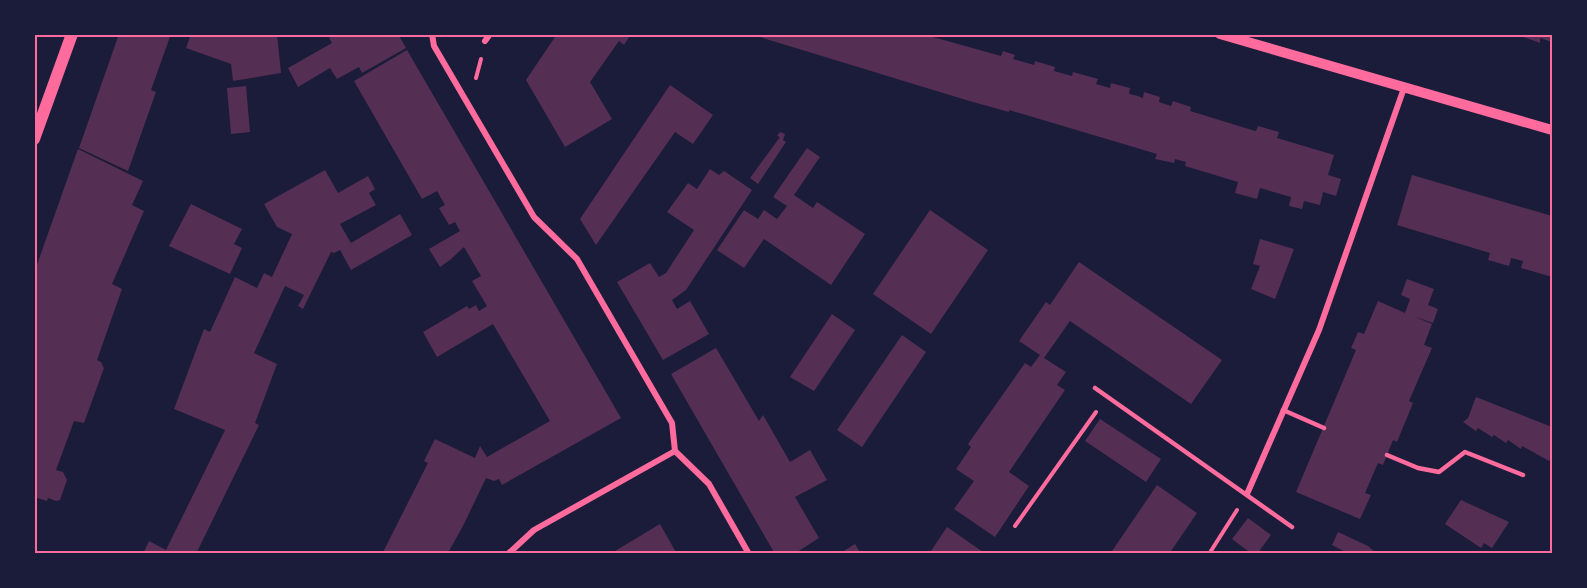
<svg xmlns="http://www.w3.org/2000/svg" width="1587" height="588" font-family="'Fira Sans',sans-serif">
  <rect width="100%" height="100%" fill="#1b1b3a"/>
  <!-- building -->
  <path fill="#542f53" d="M 119,34 L 171,34 L 151,90 L 156,92 L 128,171 L 79,148 Z
    M 191,34 L 277,34 L 281,73 L 233,81 L 231,64 L 186,48 Z
    M 334,34 L 398,34 L 406,48 L 362,73 L 359,67 L 337,79 L 330,68 L 298,87 L 288,68 L 332,43 L 329,38 Z
    M 557,34 L 631,34 L 624,45 L 619,41 L 590,82 L 612,119 L 565,147 L 526,80 Z
    M 750,34 L 934,34 L 933,37 L 1001,56 L 1003,51 L 1015,55 L 1013,59 L 1034,65 L 1035,61 L 1055,67 L 1054,71 L 1072,76 L 1073,72 L 1098,79 L 1096,84 L 1110,88 L 1111,83 L 1130,88 L 1129,94 L 1138,96 L 1143,98 L 1144,92 L 1160,97 L 1159,102 L 1171,106 L 1173,101 L 1191,107 L 1190,111 L 1252,130 L 1256,131 L 1258,126 L 1279,132 L 1277,138 L 1334,155 L 1328,175 L 1341,179 L 1336,196 L 1323,192 L 1320,205 L 1304,201 L 1302,209 L 1289,206 L 1291,197 L 1260,188 L 1257,199 L 1235,193 L 1238,182 L 1185,166 L 1186,162 L 1175,159 L 1174,163 L 1155,159 L 1157,154 L 1009,110 L 1009,112 L 966,100 Z
    M 1515,34 L 1552,34 L 1552,42 L 1540,38 L 1540,43 Z
    M 407,50 L 621,418 L 502,485 L 499,479 L 494,481 L 486,478 L 463,526 L 449,551 L 453,554 L 382,554 L 428,463 L 424,461 L 435,439 L 475,458 L 480,446 L 487,457 L 550,421 L 493,324 L 437,357 L 423,332 L 467,306 L 469,309 L 476,305 L 479,311 L 487,306 L 472,281 L 481,276 L 464,247 L 450,260 L 440,267 L 429,249 L 460,231 L 455,222 L 449,225 L 439,208 L 445,205 L 437,191 L 422,199 L 354,81 Z
    M 670,85 L 713,115 L 693,144 L 675,132 L 596,245 L 580,219 Z
    M 246,86 L 250,132 L 231,134 L 227,88 Z
    M 780,132 L 785,134 L 783,140 L 786,142 L 758,184 L 750,178 L 780,137 L 777,136 Z
    M 807,148 L 820,157 L 794,195 L 813,208 L 817,202 L 865,234 L 831,285 L 764,239 L 744,268 L 717,250 L 744,210 L 758,219 L 764,210 L 777,219 L 787,206 L 773,197 Z
    M 78,149 L 143,181 L 132,205 L 144,211 L 112,284 L 122,289 L 97,360 L 101,362 L 104,368 L 84,423 L 74,421 L 56,470 L 63,472 L 67,480 L 60,500 L 56,501 L 48,498 L 47,501 L 34,497 L 34,273 Z
    M 710,169 L 719,175 L 724,171 L 752,190 L 686,290 L 672,300 L 677,309 L 690,301 L 709,334 L 663,360 L 617,282 L 650,263 L 659,277 L 666,273 L 694,230 L 667,212 L 688,183 L 697,189 Z
    M 325,170 L 338,193 L 368,176 L 375,189 L 369,193 L 376,205 L 340,224 L 351,243 L 400,214 L 412,235 L 351,270 L 340,250 L 334,253 L 331,252 L 303,309 L 298,306 L 304,295 L 285,286 L 254,353 L 277,364 L 255,423 L 259,425 L 196,554 L 143,554 L 149,541 L 166,550 L 225,430 L 174,409 L 204,329 L 210,332 L 235,277 L 257,288 L 264,273 L 272,277 L 292,234 L 277,227 L 264,204 Z
    M 1412,175 L 1552,216 L 1552,277 L 1521,268 L 1523,261 L 1511,258 L 1509,266 L 1488,260 L 1490,253 L 1397,225 Z
    M 191,204 L 242,229 L 234,244 L 242,248 L 230,274 L 169,246 Z
    M 930,210 L 988,250 L 931,334 L 873,294 Z
    M 1260,239 L 1294,249 L 1275,299 L 1251,289 L 1260,266 L 1253,264 Z
    M 1079,262 L 1222,360 L 1191,404 L 1070,321 L 1044,358 L 1066,372 L 1057,385 L 1065,390 L 1009,472 L 1029,486 L 995,537 L 954,509 L 974,481 L 956,469 L 971,447 L 968,444 L 1025,363 L 1031,367 L 1040,355 L 1019,341 L 1046,302 L 1050,305 Z
    M 1407,279 L 1434,289 L 1428,305 L 1438,309 L 1433,323 L 1413,316 L 1432,324 L 1424,345 L 1432,348 L 1409,401 L 1413,403 L 1397,442 L 1393,440 L 1383,465 L 1378,463 L 1365,493 L 1371,495 L 1360,519 L 1296,492 L 1356,350 L 1351,348 L 1358,332 L 1364,334 L 1378,301 L 1405,313 L 1410,299 L 1401,295 Z
    M 832,314 L 855,330 L 814,391 L 790,377 Z
    M 902,335 L 926,352 L 862,447 L 837,430 Z
    M 716,348 L 759,421 L 763,415 L 790,462 L 810,450 L 827,480 L 795,497 L 819,538 L 794,554 L 775,554 L 671,374 Z
    M 1476,397 L 1552,427 L 1552,456 L 1549,461 L 1522,446 L 1521,449 L 1508,440 L 1506,443 L 1494,435 L 1492,437 L 1478,428 L 1476,431 L 1463,422 L 1468,418 Z
    M 1100,419 L 1161,459 L 1146,482 L 1085,441 Z
    M 1157,485 L 1197,513 L 1169,554 L 1110,554 Z
    M 1461,500 L 1509,522 L 1492,548 L 1484,543 L 1481,548 L 1445,524 Z
    M 1248,518 L 1271,535 L 1257,554 L 1252,554 L 1232,539 Z
    M 660,524 L 677,554 L 610,554 Z
    M 947,527 L 986,554 L 935,554 L 931,551 Z
    M 1338,532 L 1368,546 L 1377,554 L 1349,554 L 1332,545 Z
    M 855,544 L 861,554 L 839,554 Z"/>
  <g fill="none" stroke-linecap="round" stroke-linejoin="round">
    <!-- path -->
    <path stroke="#ff6b9d" stroke-width="4" d="M 476,78 L 481,59
      M 1015,526 L 1096,412
      M 1209,554 L 1237,510"/>
    <!-- service -->
    <path stroke="#ff6b9d" stroke-width="4.5" d="M 1095,388 L 1292,527
      M 1283,410 L 1324,428
      M 1387,455 L 1418,468 L 1439,472 L 1465,452 L 1523,475"/>
    <!-- minor -->
    <path stroke="#ff6b9d" stroke-width="6" d="M 432,34 L 434,46 L 534,217 L 577,259 L 672,423 L 675,451 L 709,484 L 749,554
      M 485,41 L 490,34
      M 1247,494 L 1319,330 L 1404,88
      M 508,554 L 534,530 L 675,451"/>
    <!-- tertiary -->
    <path stroke="#ff6b9d" stroke-width="10" d="M 1220,34 L 1552,130"/>
    <!-- secondary -->
    <path stroke="#ff6b9d" stroke-width="12" d="M 34,139 L 72,34"/>
  </g>
  <!-- border -->
  <rect width="1587" height="588" fill="none" stroke="#1b1b3a" stroke-width="72"/>
  <rect x="36" y="36" width="1515" height="516" fill="none" stroke="#ff6b9d" stroke-width="2"/>
</svg>
